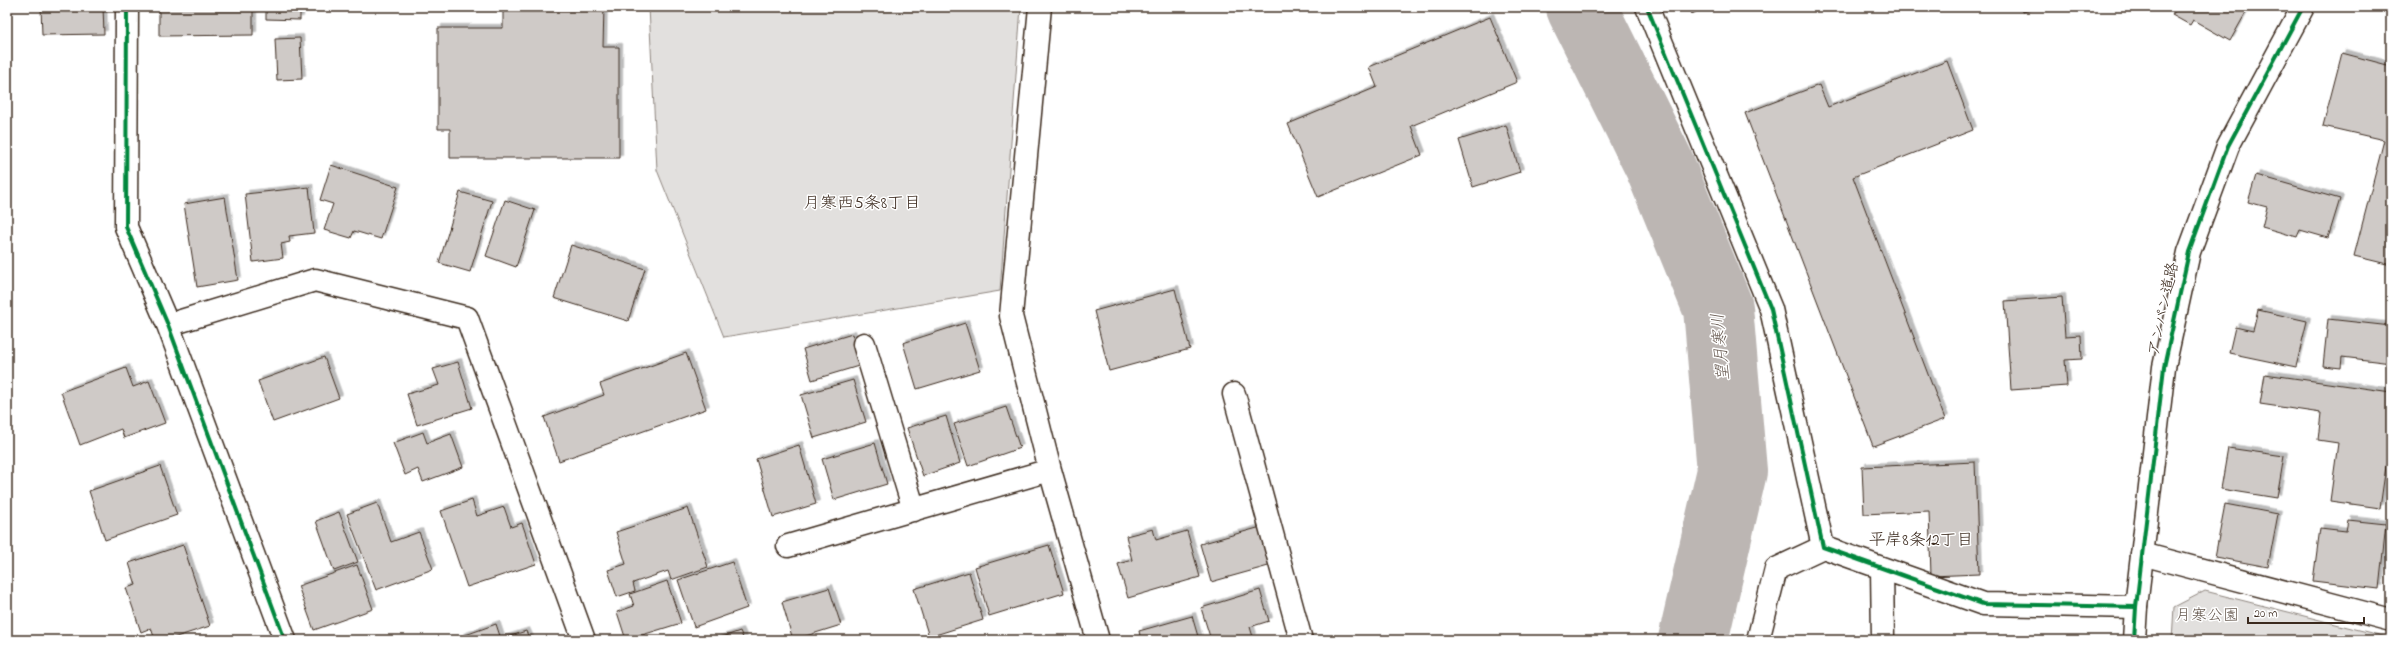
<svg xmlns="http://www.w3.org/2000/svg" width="2398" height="647" font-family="'Indie Flower','Klee One',sans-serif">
  <defs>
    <filter id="shadow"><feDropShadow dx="3.5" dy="-3.5" stdDeviation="0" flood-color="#0004"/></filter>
  </defs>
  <rect width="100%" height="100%" fill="#fff"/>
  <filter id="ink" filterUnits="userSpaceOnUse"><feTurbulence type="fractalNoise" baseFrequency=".025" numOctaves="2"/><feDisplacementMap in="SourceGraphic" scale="8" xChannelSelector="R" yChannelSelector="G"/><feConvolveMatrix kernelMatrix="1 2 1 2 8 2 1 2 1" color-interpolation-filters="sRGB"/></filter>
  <g filter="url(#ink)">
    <!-- green -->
    <path fill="#e2e0de" stroke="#8e857e" d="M 649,7 L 1021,7 L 1000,291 L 724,337 L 657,170 Z
      M 2205,591 L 2391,638 L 2391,640 L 2172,640 L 2174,607 Z"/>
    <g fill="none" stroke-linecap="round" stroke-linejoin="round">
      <!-- river -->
      <path stroke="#bcb6b3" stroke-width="70" d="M 1581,7 L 1659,164 L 1718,308 L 1732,471 L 1693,640"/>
    </g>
    <!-- building -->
    <path fill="#cfcac7" stroke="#3b2a1e" filter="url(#shadow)" d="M 41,7 L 103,7 L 104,34 L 42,35 Z
      M 159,7 L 253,7 L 253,35 L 159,36 Z
      M 266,7 L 300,7 L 300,20 L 266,19 Z
      M 503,7 L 604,7 L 603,47 L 619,47 L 619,158 L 450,158 L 450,129 L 438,129 L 438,28 L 503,28 Z
      M 1689,7 L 1705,7 L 1692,14 Z
      M 2022,7 L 2041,7 L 2023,12 Z
      M 2168,7 L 2249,7 L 2230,41 L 2193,20 L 2190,25 L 2172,15 L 2175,11 Z
      M 1490,17 L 1517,82 L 1411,126 L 1422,155 L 1318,197 L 1288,124 L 1377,87 L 1369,67 Z
      M 300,38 L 302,79 L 277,80 L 275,39 Z
      M 2342,53 L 2391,66 L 2391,265 L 2354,256 L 2384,140 L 2323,126 Z
      M 1947,61 L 1973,130 L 1853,177 L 1945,419 L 1873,446 L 1745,113 L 1819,85 L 1828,107 Z
      M 1506,125 L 1520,172 L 1473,187 L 1459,140 Z
      M 331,165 L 398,187 L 381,239 L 354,231 L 351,238 L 324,230 L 333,204 L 320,200 Z
      M 2256,175 L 2340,199 L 2328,238 L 2300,230 L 2297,237 L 2262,227 L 2267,207 L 2248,202 Z
      M 309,187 L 314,233 L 289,236 L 290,242 L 281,244 L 283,258 L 253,262 L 245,194 Z
      M 460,192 L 492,201 L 470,272 L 439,263 Z
      M 225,197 L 238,280 L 197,287 L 184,204 Z
      M 505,200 L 535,210 L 516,267 L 486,256 Z
      M 571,245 L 645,269 L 628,321 L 554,298 Z
      M 1175,289 L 1190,349 L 1109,371 L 1094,311 Z
      M 2062,297 L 2065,336 L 2081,335 L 2082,359 L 2065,360 L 2067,386 L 2011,390 L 2005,301 Z
      M 2258,310 L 2307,321 L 2296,367 L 2229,353 L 2235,327 L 2253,331 Z
      M 2328,319 L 2391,326 L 2391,363 L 2342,357 L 2341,368 L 2323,366 Z
      M 965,323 L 980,370 L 917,389 L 903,343 Z
      M 852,334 L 862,365 L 812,380 L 803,349 Z
      M 686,353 L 706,409 L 559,461 L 544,417 L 604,395 L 600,384 Z
      M 324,357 L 339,398 L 273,422 L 258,381 Z
      M 458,362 L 472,408 L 417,425 L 407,394 L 439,385 L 433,369 Z
      M 126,368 L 133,387 L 149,381 L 165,423 L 124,438 L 121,429 L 80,445 L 61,392 Z
      M 2265,374 L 2391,392 L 2391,431 L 2380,508 L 2330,501 L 2338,443 L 2318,440 L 2321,413 L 2260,404 Z
      M 853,380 L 866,422 L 814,438 L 801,395 Z
      M 1006,407 L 1020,448 L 968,466 L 954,424 Z
      M 946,416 L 960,463 L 923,476 L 907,428 Z
      M 423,432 L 427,443 L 451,434 L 463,467 L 423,482 L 418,469 L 405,475 L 393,443 Z
      M 875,443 L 887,484 L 834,500 L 822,459 Z
      M 799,445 L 816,504 L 773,517 L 756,459 Z
      M 2228,448 L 2284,456 L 2277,498 L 2221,489 Z
      M 1975,462 L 1979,574 L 1931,576 L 1929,511 L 1864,514 L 1862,467 Z
      M 160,466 L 177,515 L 105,540 L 89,491 Z
      M 472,500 L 477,516 L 504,507 L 511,527 L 522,523 L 536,564 L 467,587 L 441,511 Z
      M 377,503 L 391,542 L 419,532 L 433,569 L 376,590 L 347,514 Z
      M 2225,504 L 2278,514 L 2268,567 L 2215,557 Z
      M 688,508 L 708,567 L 671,580 L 668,571 L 633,583 L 635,591 L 617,597 L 608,570 L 626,564 L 616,532 Z
      M 339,512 L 358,562 L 334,571 L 316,521 Z
      M 2348,520 L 2386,524 L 2379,589 L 2313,581 L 2320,528 L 2346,531 Z
      M 1261,527 L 1272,565 L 1211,582 L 1200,544 Z
      M 1153,529 L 1156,540 L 1187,531 L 1200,577 L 1128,598 L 1118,564 L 1132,560 L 1126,536 Z
      M 183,545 L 210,626 L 167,640 L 155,640 L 151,628 L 141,632 L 126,588 L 136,585 L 129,563 Z
      M 1049,545 L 1064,593 L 989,616 L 975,567 Z
      M 732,562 L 747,608 L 694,627 L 678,580 Z
      M 357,565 L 373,609 L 314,630 L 298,586 Z
      M 969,572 L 983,620 L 929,637 L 914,589 Z
      M 667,581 L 681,623 L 626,640 L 617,612 L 634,606 L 630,594 Z
      M 829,588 L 841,625 L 793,640 L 782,602 Z
      M 1260,590 L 1269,621 L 1250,627 L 1253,637 L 1242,640 L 1211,640 L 1201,608 Z
      M 1192,616 L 1199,640 L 1141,640 L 1139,631 Z
      M 496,624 L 501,639 L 526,631 L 530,640 L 462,640 L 460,637 Z
      M 740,631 L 744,640 L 714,640 Z"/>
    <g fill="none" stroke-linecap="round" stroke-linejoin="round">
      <defs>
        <path id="minor" d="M 127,7 L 126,227 L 168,325 L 285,640
          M 1040,7 L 1011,316 L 1050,470 L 1098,640
          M 1647,7 L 1771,309 L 1823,547 L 1983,604 L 2136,607
          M 168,325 L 315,280 L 467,318 L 584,640
          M 864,344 L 914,510
          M 1234,394 L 1301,640
          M 788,546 L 1050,470
          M 2142,554 L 2391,620
          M 1882,568 L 1883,640
          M 1758,640 L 1776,569 L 1823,547"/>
        <path id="tertiary" d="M 2134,640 L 2136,607 L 2164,367 L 2189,252 L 2228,146 L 2303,7"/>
      </defs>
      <!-- minor casing -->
      <use href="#minor" stroke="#3b2a1e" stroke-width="25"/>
      <!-- tertiary casing -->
      <use href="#tertiary" stroke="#3b2a1e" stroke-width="25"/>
      <!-- minor -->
      <use href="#minor" stroke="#fff" stroke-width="22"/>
      <!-- tertiary -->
      <use href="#tertiary" stroke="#fff" stroke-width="22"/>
      <defs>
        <path id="cycleway" d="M 127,7 L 126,227 L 168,325 L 285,640
          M 1647,7 L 1771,309 L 1823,547 L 1983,604 L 2136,607
          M 2134,640 L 2136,607 L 2164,367 L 2189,252 L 2228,146 L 2303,7"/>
      </defs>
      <!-- cycleway casing -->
      <use href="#cycleway" stroke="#fff" stroke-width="6"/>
      <!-- cycleway -->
      <use href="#cycleway" stroke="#00873e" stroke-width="4"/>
    </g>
  </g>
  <g text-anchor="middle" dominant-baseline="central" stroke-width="3" stroke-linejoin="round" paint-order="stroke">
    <!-- street labels -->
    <g font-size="16" fill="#3b2a1e" stroke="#fff">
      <text transform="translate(2164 309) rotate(-78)">アンパン道路</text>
    </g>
    <!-- park labels -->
    <g font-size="16" fill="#65584e" stroke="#fff">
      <text x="2207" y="616">月寒公園</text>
    </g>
    <!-- neighbourhood labels -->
    <g font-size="17" fill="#3b2a1e" stroke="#fff">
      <text x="862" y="203">月寒西5条8丁目</text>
      <text x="1921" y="540">平岸8条12丁目</text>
    </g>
    <!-- water labels -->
    <g font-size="17" font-style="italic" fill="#685b52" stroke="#fff">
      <text transform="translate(1721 347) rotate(-95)">望月寒川</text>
    </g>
  </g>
  <!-- margin -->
  <rect width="2398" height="647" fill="none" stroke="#fff" stroke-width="24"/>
  <rect x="12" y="12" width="2374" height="623" fill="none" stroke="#3b2a1e" stroke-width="1.5" filter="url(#ink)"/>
  <!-- scale -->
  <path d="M2248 617v6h116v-6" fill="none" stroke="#3b2a1e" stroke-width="2"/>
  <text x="2254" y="617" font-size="12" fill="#3b2a1e" stroke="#ffffff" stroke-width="3" paint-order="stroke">20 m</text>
</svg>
